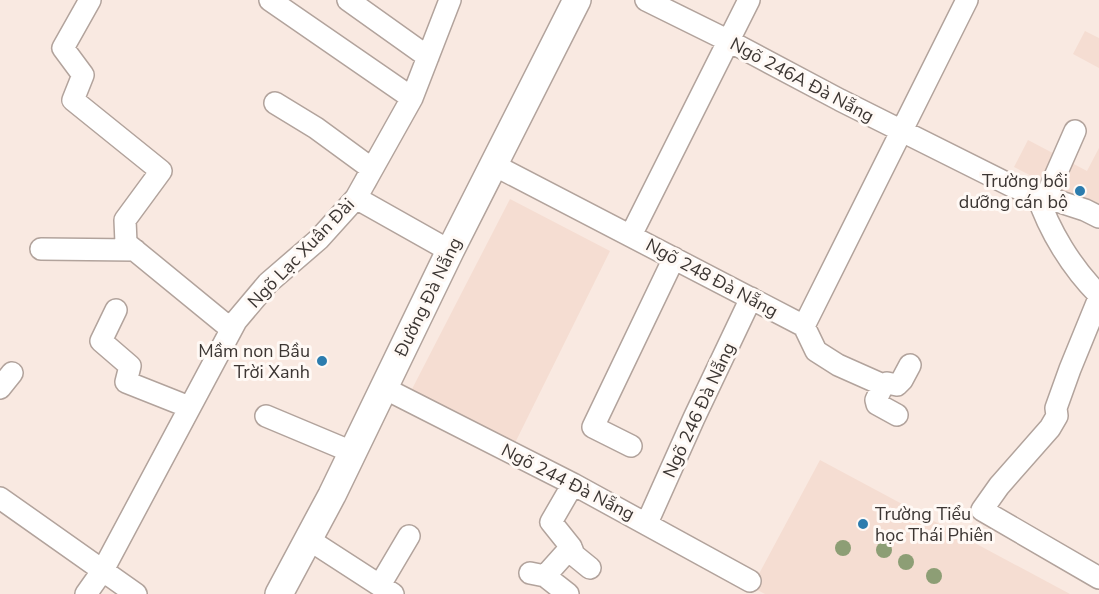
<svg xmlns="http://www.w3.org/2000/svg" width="1099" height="594" font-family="'Nunito Sans',sans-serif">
  <rect width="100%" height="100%" fill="#f9e9e1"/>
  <!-- built -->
  <path fill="#f5ddd2" d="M 1085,31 L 1099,38 L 1099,68 L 1073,54 Z
    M 1028,140 L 1087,171 L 1099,148 L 1099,211 L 1014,167 Z
    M 510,199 L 610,251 L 514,445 L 411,391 Z
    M 820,460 L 1070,594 L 765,594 L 752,587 Z"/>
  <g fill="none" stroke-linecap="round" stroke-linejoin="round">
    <defs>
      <path id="minor" d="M 90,0 L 63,48 L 83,75 L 73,100 L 161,171 L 125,220 L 126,243 L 231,329
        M 270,0 L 412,98
        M 348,0 L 428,57
        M 646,0 L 729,41 L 840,100 L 1014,187 L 1085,210 L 1099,217
        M 275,103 L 316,128 L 372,169 L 365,182
        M 494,165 L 804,326 L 816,351 L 838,365 L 883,385 L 887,383 L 897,385 L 902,380 L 910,365
        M 1037,194 C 1049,231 1072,268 1099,295
        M 1046,197 L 1075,131
        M 356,198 L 450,251
        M 631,235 L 749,0
        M 41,249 L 135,250
        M 1099,298 L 1070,369 L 1056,408 L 1057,416 L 1050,428 L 999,486 L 982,510 L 1099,578
        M 116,310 L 101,341 L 130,366 L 126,382 L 189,407
        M 804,326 L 967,0
        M 883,385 L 876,400 L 877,404 L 897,415
        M 0,388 L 12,373
        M 384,388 L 573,484 L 750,581
        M 266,416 L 352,452
        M 631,446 L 593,427 L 674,258
        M 0,498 L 136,594
        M 647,523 L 694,418 L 751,298
        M 308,539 L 393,594
        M 571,547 L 574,555 L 590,568
        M 530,573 L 545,576 L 571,547 L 551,522 L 573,484
        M 545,576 L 568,594
        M 380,585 L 409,536
        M 86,594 L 103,570 L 236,321 L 268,283 L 319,239 L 356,198 L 412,98 L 450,0"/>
      <path id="major" d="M 279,594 L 332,495 L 450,251 L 577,0"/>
    </defs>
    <!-- minor casing -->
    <use href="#minor" stroke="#b2a39c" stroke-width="24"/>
    <!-- major casing -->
    <use href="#major" stroke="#b2a39c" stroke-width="30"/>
    <!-- minor -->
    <use href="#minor" stroke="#fff" stroke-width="21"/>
    <!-- major -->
    <use href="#major" stroke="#fff" stroke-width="27"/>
  </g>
  <!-- trees -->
  <g fill="#8d9e75">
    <circle cx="843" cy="548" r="8"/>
    <circle cx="884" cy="550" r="8"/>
    <circle cx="906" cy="562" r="8"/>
    <circle cx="934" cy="576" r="8"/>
  </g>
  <!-- markers -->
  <g fill="#2c7cae" stroke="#fff9f5" stroke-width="2">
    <circle cx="1080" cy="191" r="6"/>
    <circle cx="322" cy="361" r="6"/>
    <circle cx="863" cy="524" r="6"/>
  </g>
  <g text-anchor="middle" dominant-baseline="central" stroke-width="6" stroke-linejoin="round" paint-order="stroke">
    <!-- street labels -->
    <g font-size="18" fill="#3c3633" stroke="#fff9f5">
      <text transform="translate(802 80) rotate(28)">Ngõ 246A Đà Nẵng</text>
      <text transform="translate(301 253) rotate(-46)">Ngõ Lạc Xuân Đài</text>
      <text transform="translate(712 278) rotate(28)">Ngõ 248 Đà Nẵng</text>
      <text transform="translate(428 297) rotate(-64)">Đường Đà Nẵng</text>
      <text transform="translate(699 410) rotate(-65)">Ngõ 246 Đà Nẵng</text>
      <text transform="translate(568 482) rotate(27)">Ngõ 244 Đà Nẵng</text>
    </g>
    <!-- poi labels -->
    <g font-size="18" fill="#3c3633" stroke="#fff9f5" text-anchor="end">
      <text x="1068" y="181">Trường bồi<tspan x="1068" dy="21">dưỡng cán bộ</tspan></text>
      <text x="310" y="351">Mầm non Bầu<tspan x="310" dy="21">Trời Xanh</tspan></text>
      <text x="875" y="514" text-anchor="start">Trường Tiểu<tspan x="875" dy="21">học Thái Phiên</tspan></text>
    </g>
  </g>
</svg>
